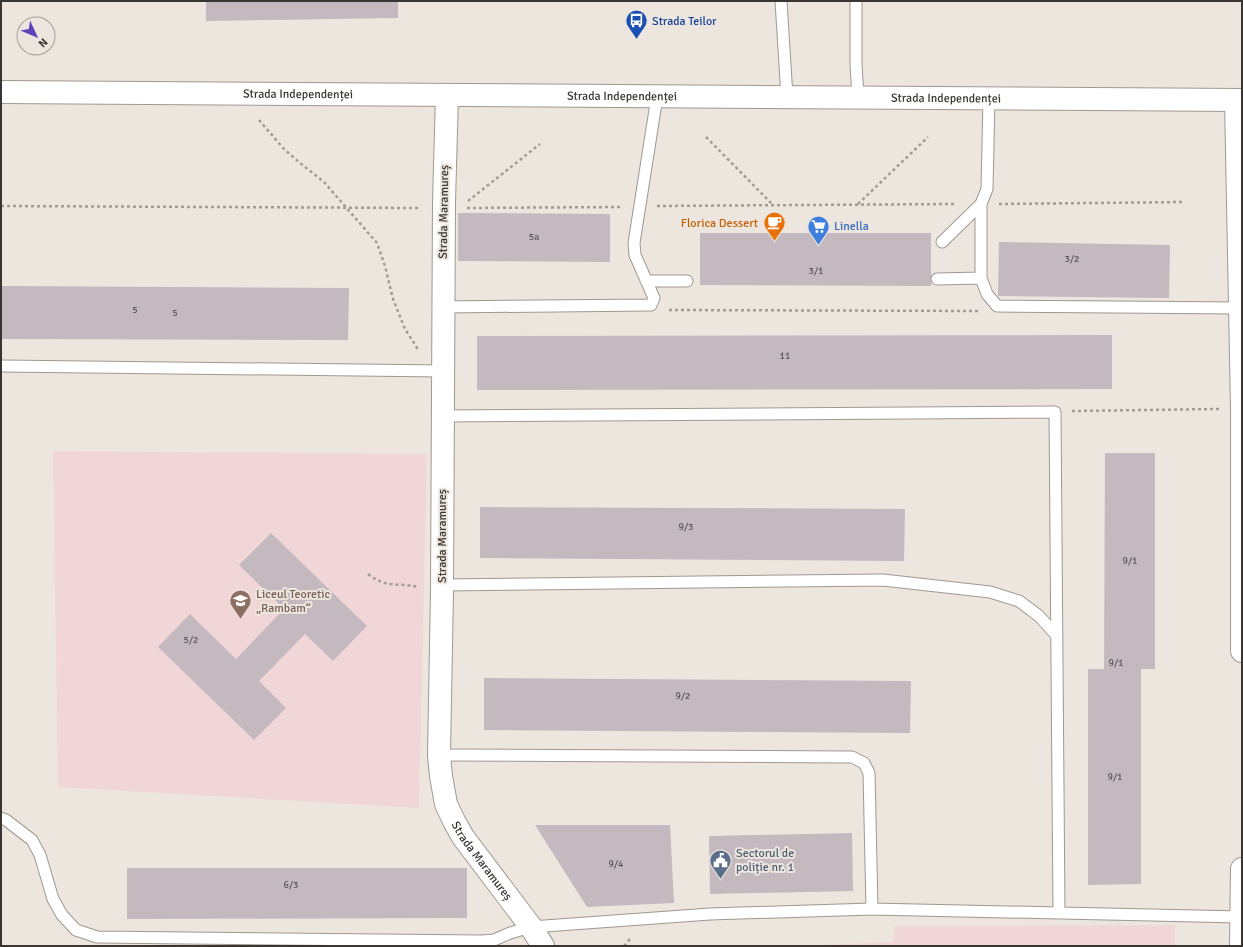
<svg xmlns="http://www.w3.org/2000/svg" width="1243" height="947" font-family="Signika,sans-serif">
  <rect width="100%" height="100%" fill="#ede6de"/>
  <!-- education -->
  <path fill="#f1d6d8" d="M 53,451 L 427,454 L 419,808 L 58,787 Z
    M 1175,925 L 1175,946 L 800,946 L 893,942 L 895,926 Z"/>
  <!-- building -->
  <path fill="#c3b9bf" d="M 206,1 L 398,1 L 398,18 L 206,21 Z
    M 458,213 L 610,214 L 610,262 L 458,261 Z
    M 700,233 L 931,233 L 931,286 L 700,285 Z
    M 999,242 L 1170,245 L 1169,298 L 998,296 Z
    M 1,286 L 349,288 L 348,340 L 1,339 Z
    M 1112,335 L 1112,389 L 477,390 L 477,336 Z
    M 1105,453 L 1155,453 L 1155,669 L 1141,669 L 1141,884 L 1088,885 L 1088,669 L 1104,669 Z
    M 480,507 L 905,509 L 904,561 L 480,558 Z
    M 271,533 L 367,626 L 333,661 L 305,634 L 259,681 L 286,708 L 254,740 L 158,647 L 190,614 L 236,659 L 284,609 L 239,565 Z
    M 484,678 L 911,681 L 910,733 L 484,730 Z
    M 535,825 L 670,825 L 674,903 L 587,907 Z
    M 852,833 L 853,891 L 710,894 L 709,836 Z
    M 127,868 L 467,868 L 467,918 L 127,919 Z"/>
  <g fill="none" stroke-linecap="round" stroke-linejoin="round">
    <defs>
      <path id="lane" d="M 781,1 L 787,97
        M 856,1 L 856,64 L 858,97
        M 942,242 L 981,204
        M 981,278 L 987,294 L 997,306 L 1240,308
        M 937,279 L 981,278 L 981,204 L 987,189 L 989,98
        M 646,281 L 687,281
        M 443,307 L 651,305 L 654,298 L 635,255 L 634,243 L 657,97
        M 1,366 L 442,371
        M 442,416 L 1055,412 L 1059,913
        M 442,585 L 883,580 L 990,592 L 1019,601 L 1039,616 L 1057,636
        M 439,755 L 852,757 L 864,763 L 869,773 L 872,909
        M 1,818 L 6,820 L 32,840 L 40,855 L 53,899 L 62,915 L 76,930 L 97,937 L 482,941 L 494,940 L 510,933 L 531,927 L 710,914 L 872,909 L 1241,917"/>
      <g id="street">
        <path id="s1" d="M 447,95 L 444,202 L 442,591 L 439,755 L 441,776 L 446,804 L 454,821 L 463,837 L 531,927 L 543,946"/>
        <path d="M 1236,100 L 1242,408 L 1242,651"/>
        <path d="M 1241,946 L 1242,869"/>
      </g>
      <g id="secondary">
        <path id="s2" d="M 1,92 L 1242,100"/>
      </g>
    </defs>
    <!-- lane casing -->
    <use href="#lane" stroke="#9f9891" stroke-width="13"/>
    <!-- street casing -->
    <use href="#street" stroke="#9f9891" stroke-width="24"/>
    <!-- secondary casing -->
    <use href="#secondary" stroke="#9f9891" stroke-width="24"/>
    <!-- path -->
    <path stroke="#a29c96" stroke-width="2.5" stroke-dasharray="3 3" stroke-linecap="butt" d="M 259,120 L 284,149 L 300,163 L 324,182 L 377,243 L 385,266 L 393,299 L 405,329 L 419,351
      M 706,137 L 773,205
      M 468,201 L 540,144
      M 858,204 L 928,137
      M 999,204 L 1184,202
      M 1,206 L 420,208
      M 657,206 L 954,204
      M 467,208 L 622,207
      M 669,310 L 978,311
      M 1072,411 L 1219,409
      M 368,574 C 387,589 398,582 418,587
      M 624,946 L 630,939"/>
    <!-- lane -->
    <use href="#lane" stroke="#fff" stroke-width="11"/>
    <!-- street -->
    <use href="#street" stroke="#fff" stroke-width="22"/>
    <!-- secondary -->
    <use href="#secondary" stroke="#fff" stroke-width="22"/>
  </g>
  <!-- icons -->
  <defs>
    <symbol id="bus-pin" viewBox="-11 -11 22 30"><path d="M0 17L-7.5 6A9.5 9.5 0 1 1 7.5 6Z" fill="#1a4fb4" stroke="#ede6de"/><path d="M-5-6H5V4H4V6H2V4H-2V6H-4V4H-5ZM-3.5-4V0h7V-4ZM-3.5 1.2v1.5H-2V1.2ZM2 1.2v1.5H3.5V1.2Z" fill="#fff"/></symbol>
    <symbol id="cafe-pin" viewBox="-11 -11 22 30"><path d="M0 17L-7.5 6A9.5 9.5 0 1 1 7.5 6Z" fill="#e8710a" stroke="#ede6de"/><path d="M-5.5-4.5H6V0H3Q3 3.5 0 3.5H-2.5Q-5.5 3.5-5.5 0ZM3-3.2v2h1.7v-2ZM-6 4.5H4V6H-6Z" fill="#fff"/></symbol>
    <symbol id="supermarket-pin" viewBox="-11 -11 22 30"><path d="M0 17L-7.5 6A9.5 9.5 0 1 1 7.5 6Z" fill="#3f7fe0" stroke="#ede6de"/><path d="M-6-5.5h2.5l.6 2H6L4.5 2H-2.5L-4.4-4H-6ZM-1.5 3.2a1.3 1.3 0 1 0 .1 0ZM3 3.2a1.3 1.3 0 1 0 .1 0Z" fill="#fff"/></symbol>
    <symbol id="school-pin" viewBox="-11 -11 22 30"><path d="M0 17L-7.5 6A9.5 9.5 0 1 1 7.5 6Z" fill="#8d6e63" stroke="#ede6de"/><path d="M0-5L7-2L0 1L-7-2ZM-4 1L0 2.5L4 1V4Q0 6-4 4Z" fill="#fff"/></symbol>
    <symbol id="civic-pin" viewBox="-11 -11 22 30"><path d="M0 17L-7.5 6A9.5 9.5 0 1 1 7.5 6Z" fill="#5c6f8a" stroke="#ede6de"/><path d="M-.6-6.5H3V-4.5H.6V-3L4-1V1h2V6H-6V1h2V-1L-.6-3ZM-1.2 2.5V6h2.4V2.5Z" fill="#fff"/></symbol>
  </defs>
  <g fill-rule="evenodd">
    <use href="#bus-pin" x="624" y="8" width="25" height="34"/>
    <use href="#cafe-pin" x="762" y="210" width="25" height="34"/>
    <use href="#supermarket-pin" x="806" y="214" width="25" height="34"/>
    <use href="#school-pin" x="228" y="588" width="25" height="34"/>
    <use href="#civic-pin" x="708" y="848" width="25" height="34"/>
  </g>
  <g text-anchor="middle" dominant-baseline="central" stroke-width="4" stroke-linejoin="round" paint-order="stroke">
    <!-- number labels -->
    <g font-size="10" fill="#5b5655">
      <text x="534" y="237">5a</text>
      <text x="1072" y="259">3/2</text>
      <text x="816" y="271">3/1</text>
      <text x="135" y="310">5</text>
      <text x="175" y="313">5</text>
      <text x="785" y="356">11</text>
      <text x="686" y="527">9/3</text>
      <text x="1130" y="561">9/1</text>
      <text x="191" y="640">5/2</text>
      <text x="1116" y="663">9/1</text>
      <text x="683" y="696">9/2</text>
      <text x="1115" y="777">9/1</text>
      <text x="616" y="864">9/4</text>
      <text x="291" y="885">6/3</text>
    </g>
    <!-- transit labels -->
    <g font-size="12" fill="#164399" stroke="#ede6de" text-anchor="start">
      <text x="652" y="21">Strada Teilor</text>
    </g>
    <!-- street labels -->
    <g font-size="12" fill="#383532" stroke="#ede6de">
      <text stroke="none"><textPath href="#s2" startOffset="297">Strada Independenței</textPath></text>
      <text stroke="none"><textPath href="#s2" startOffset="621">Strada Independenței</textPath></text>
      <text stroke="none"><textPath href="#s2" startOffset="945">Strada Independenței</textPath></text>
      <text transform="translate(444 212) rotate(-89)">Strada Maramureș</text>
      <text transform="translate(442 536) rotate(-90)">Strada Maramureș</text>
      <text stroke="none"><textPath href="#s1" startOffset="777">Strada Maramureș</textPath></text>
    </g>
    <!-- food labels -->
    <g font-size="12" fill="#c56008" stroke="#ede6de" text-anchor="end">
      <text x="758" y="223">Florica Dessert</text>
    </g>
    <!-- shop labels -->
    <g font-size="12" fill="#366cbe" stroke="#ede6de" text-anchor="start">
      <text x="834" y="226">Linella</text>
    </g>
    <!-- education labels -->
    <g font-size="12" fill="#785e54" stroke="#ede6de" text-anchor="start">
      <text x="256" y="594">Liceul Teoretic<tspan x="256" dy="14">„Rambam“</tspan></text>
    </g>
    <!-- service labels -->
    <g font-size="12" fill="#4e5e75" stroke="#ede6de" text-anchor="start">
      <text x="736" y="853">Sectorul de<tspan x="736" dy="14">poliție nr. 1</tspan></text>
    </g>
  </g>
  <!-- border -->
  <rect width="1243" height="947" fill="none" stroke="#383532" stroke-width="4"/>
  <!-- north arrow -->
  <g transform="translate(36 36) rotate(134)"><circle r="19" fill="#ede6de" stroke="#a59f99"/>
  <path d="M0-3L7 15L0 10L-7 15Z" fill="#5d42bb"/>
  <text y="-6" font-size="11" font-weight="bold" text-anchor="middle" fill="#383532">N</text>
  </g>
</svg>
